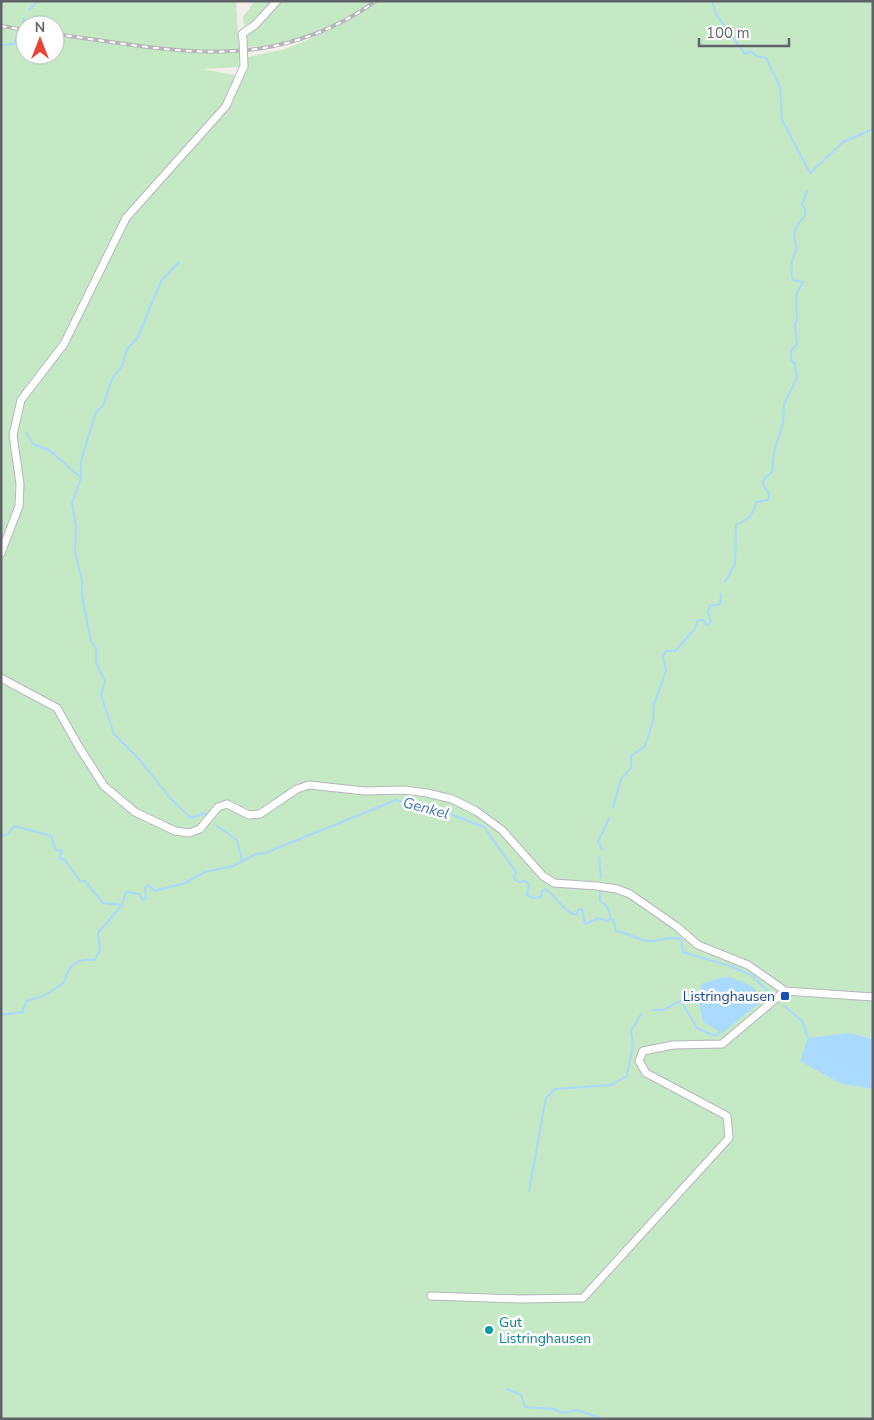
<svg xmlns="http://www.w3.org/2000/svg" width="874" height="1420" font-family="'Nunito Sans',sans-serif">
  <rect width="100%" height="100%" fill="#f1efe8"/>
  <!-- green -->
  <path fill="#c5e8c5" fill-rule="evenodd" d="M 1,1 L 236,1 L 240,67 L 203,69 L 234,75 L 235,80 L 225,106 L 125,217 L 63,343 L 19,400 L 12,435 L 17,466 L 17,506 L 1,549 L 1,28 L 15,30 L 18,27 L 1,24 ZM 25,25 L 55,25 L 55,55 L 25,55 Z
    M 255,1 L 272,1 L 254,21 L 244,26 L 243,17 Z
    M 278,1 L 373,1 C 333,27 292,46 244,47 L 245,37 L 271,12 Z
    M 378,1 L 873,1 L 873,1039 L 851,1033 L 842,1084 L 873,1089 L 873,1419 L 1,1419 L 1,679 L 56,709 L 103,786 L 136,812 L 106,785 L 58,708 L 1,677 L 1,557 L 19,506 L 15,436 L 23,400 L 65,346 L 127,219 L 226,108 L 246,72 L 248,57 L 285,49 L 303,42 Z"/>
  <!-- water -->
  <path fill="#aadaff" d="M 723,977 C 736,977 759,987 763,1000 L 722,1033 L 703,1022 L 699,1001 L 701,984 Z
    M 851,1033 L 873,1039 L 873,1089 L 842,1084 L 800,1061 L 808,1038 Z"/>
  <g fill="none" stroke-linecap="round" stroke-linejoin="round">
    <!-- stream -->
    <path stroke="#aadaff" stroke-width="2" d="M 712,1 L 716,14 L 745,54 L 751,51 L 756,56 L 766,58 L 780,87 L 782,120 L 810,173 L 843,142 L 873,129
      M 29,10 L 38,1
      M 23,23 L 24,18
      M 1,45 L 14,44 L 18,35
      M 179,262 L 161,281 L 138,337 L 127,349 L 122,366 L 112,379 L 103,406 L 96,412 L 81,461 L 81,478 L 72,503 L 76,526 L 75,551 L 82,581 L 82,596 L 91,641 L 96,648 L 96,663 L 105,681 L 101,695 L 114,734 L 139,759 L 171,799 L 191,818 L 206,813
      M 26,432 L 33,444 L 49,450 L 80,477
      M 725,582 L 735,564 L 736,525 L 750,517 L 757,502 L 768,500 L 769,493 L 763,485 L 764,479 L 772,472 L 774,452 L 783,423 L 784,404 L 797,378 L 795,364 L 791,360 L 791,351 L 797,344 L 795,324 L 797,320 L 796,295 L 803,282 L 793,280 C 790,269 791,259 797,249 C 792,234 794,227 805,216 L 805,209 L 802,205 L 807,191
      M 613,808 L 621,779 L 631,768 L 631,756 L 645,746 L 653,721 L 654,704 L 666,671 L 663,656 L 666,651 L 675,651 L 694,630 L 698,620 L 704,620 L 706,625 L 711,622 L 708,612 L 710,606 L 720,604 L 721,594
      M 217,826 L 237,840 L 242,860
      M 1,834 L 6,836 L 14,826 L 51,836 L 56,850 L 62,851 L 59,858 L 65,860 L 80,881 L 85,881 L 103,903 L 122,905 L 126,892 L 139,894 L 143,900 L 146,898 L 145,888 L 148,885 L 155,891 L 185,883 L 205,872 L 233,866 L 256,854 L 265,853 L 396,800 L 437,809 L 484,827 L 516,872 L 514,878 L 518,882 L 526,881 L 529,885 L 527,895 L 533,898 L 541,897 L 542,891 L 545,889 C 556,896 565,913 576,915 L 578,910 L 582,909 L 585,924 L 598,918 L 607,921 L 610,918 L 614,921 L 616,931 C 627,932 637,940 648,941 C 659,942 668,935 681,939 L 683,952 L 733,967 L 751,975 L 772,995
      M 602,849 L 598,842 L 609,818
      M 599,857 L 601,878
      M 600,891 L 600,901 C 607,905 611,910 610,918
      M 784,1006 L 802,1021 L 808,1038
      M 653,1010 L 663,1010 L 681,1001 L 697,1028 L 715,1036 L 720,1032
      M 1,1015 L 22,1012 L 27,1001 L 43,996 L 64,983 C 68,966 76,958 94,960 L 100,951 L 98,933 L 122,905
      M 529,1191 L 546,1098 L 555,1089 L 611,1085 L 627,1076 L 633,1045 L 631,1031 L 641,1014
      M 507,1389 L 521,1395 L 525,1407 L 554,1409 L 562,1413 L 577,1410 L 603,1419"/>
    <defs>
      <path id="minor" d="M 243,40 L 242,34 L 255,25 L 277,1
        M 1,553 L 19,506 L 20,484 L 13,435 L 21,400 L 64,344 L 126,218 L 226,106 L 244,66
        M 1,678 L 57,708 L 79,747 L 104,786 L 135,812 L 175,831 L 189,833 L 200,829 L 218,807 L 227,804 L 249,815 L 260,814 L 297,789 L 309,785 L 365,791 L 404,790 L 427,793 L 452,799 L 476,811 L 502,830 L 543,876 L 554,883 L 597,886 L 617,889 L 630,894 L 676,926 L 698,945 L 748,965 L 785,991
        M 785,991 L 873,997
        M 431,1296 L 520,1299 L 583,1298 L 729,1138 L 727,1116 L 646,1073 L 639,1061 L 643,1051 L 673,1045 L 722,1044 L 785,991"/>
    </defs>
    <!-- minor casing -->
    <use href="#minor" stroke="#b5b8bc" stroke-width="9"/>
    <!-- minor -->
    <use href="#minor" stroke="#fff" stroke-width="7"/>
    <defs>
      <path id="rail" d="M 1,26 L 25,30
        M 55,34 C 174,50 269,76 376,1"/>
    </defs>
    <!-- rail casing -->
    <use href="#rail" stroke="#b6b7b8" stroke-width="4"/>
    <!-- rail -->
    <use href="#rail" stroke="#fff" stroke-width="2" stroke-dasharray="5.5" stroke-linecap="butt"/>
    <defs>
      <path id="minor-bridge" d="M 243,40 L 244,66"/>
    </defs>
    <!-- minor-bridge casing -->
    <use href="#minor-bridge" stroke="#b5b8bc" stroke-width="9" stroke-linecap="butt"/>
    <!-- minor-bridge -->
    <use href="#minor-bridge" stroke="#fff" stroke-width="7"/>
  </g>
  <!-- markers -->
  <rect fill="#1a4fb4" stroke="#fff" stroke-width="2" x="780" y="991" width="10" height="10" rx="2.5"/>
  <circle fill="#0f9aa8" stroke="#fff" stroke-width="2" cx="489" cy="1330" r="5"/>
  <g text-anchor="middle" dominant-baseline="central" stroke-width="5" stroke-linejoin="round" paint-order="stroke">
    <!-- transit labels -->
    <g font-size="14" fill="#164399" stroke="#fff" text-anchor="end">
      <text x="775" y="996">Listringhausen</text>
    </g>
    <!-- culture labels -->
    <g font-size="14" fill="#0d838f" stroke="#fff" text-anchor="start">
      <text x="499" y="1322">Gut<tspan x="499" dy="16">Listringhausen</tspan></text>
    </g>
    <!-- water labels -->
    <g font-size="15" font-style="italic" fill="#4174aa" stroke="#fff">
      <text transform="translate(426 808) rotate(15)">Genkel</text>
    </g>
  </g>
  <!-- border -->
  <rect width="874" height="1420" fill="none" stroke="#5f6368" stroke-width="5"/>
  <!-- north arrow -->
  <g transform="translate(40 40)"><circle r="24" fill="#ffffff" stroke="#bfc1c3"/>
  <path d="M0-4L9 19L0 12L-9 19Z" fill="#ea4335"/>
  <text y="-8" font-size="14" font-weight="bold" text-anchor="middle" fill="#5f6368">N</text>
  </g>
  <!-- scale -->
  <path d="M699 38v8h90v-8" fill="none" stroke="#5f6368" stroke-width="2.5"/>
  <text x="706" y="38" font-size="15" fill="#5f6368" stroke="#ffffff" stroke-width="4" paint-order="stroke">100 m</text>
</svg>
